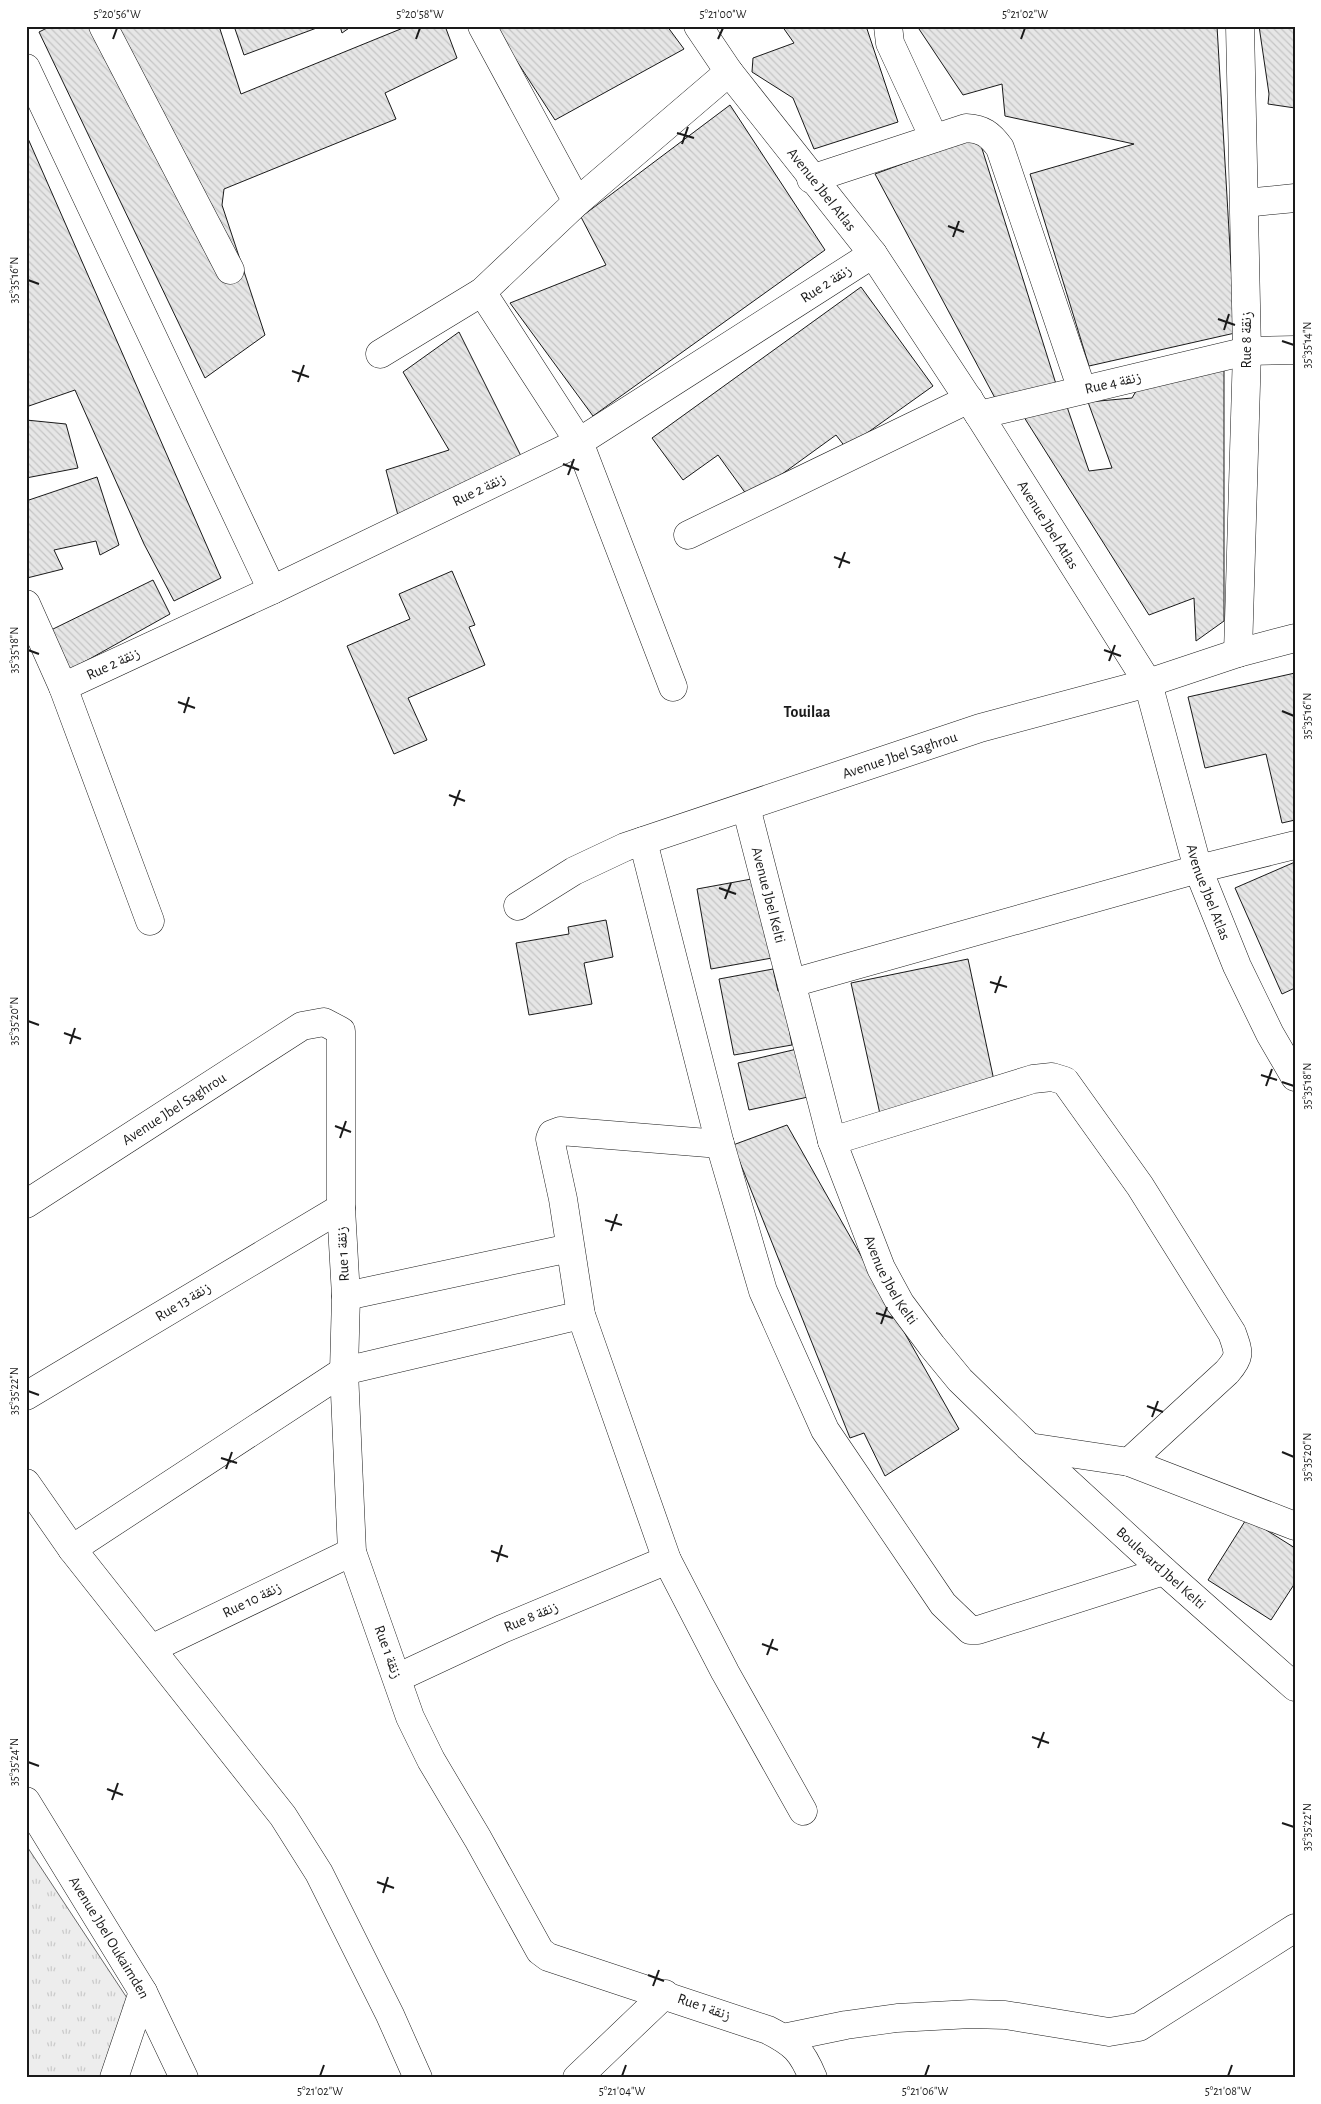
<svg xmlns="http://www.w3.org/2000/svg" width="1321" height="2104" font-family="'Alegreya Sans','Noto Naskh Arabic',sans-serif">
  <defs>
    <pattern id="grass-tufts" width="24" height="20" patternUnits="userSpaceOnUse" patternTransform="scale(1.25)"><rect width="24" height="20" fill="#ededed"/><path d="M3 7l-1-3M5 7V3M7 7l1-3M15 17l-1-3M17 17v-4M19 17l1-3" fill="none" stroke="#cbcbcb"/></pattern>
    <pattern id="building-back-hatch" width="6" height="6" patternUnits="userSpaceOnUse" patternTransform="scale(1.25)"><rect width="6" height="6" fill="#e6e6e6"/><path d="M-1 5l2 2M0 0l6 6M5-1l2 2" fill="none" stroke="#c5c5c5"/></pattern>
  </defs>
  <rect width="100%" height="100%" fill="#fff"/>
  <!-- grass -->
  <path fill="url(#grass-tufts)" stroke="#6a6a6a" d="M 26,1845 L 131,2004 L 105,2078 L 26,2078 Z"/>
  <!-- building -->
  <path fill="url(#building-back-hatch)" stroke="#1a1a1a" d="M 51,26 L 219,26 L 241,94 L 408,26 L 445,26 L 457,58 L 385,93 L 396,119 L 224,189 L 222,205 L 265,335 L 205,378 L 39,32 Z
    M 234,26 L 322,26 L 244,55 Z
    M 340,26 L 352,26 L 342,33 Z
    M 494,26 L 667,26 L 684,49 L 555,120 Z
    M 782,26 L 866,26 L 898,122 L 814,149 L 793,98 L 752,72 L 753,58 L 794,43 Z
    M 917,26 L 1217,26 L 1235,333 L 1089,366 L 1030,174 L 1134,144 L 1005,116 L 1002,84 L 963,95 Z
    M 1259,26 L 1295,26 L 1295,108 L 1268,104 L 1269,94 Z
    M 730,105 L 825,250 L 593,416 L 510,303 L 606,265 L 581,217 Z
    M 26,134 L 221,578 L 174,601 L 144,544 L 75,390 L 26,407 Z
    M 978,136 L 1056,384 L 995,398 L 875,174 Z
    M 861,287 L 933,386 L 846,448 L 836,435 L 749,498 L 718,455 L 683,480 L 652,438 Z
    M 459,332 L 523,460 L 400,523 L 386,470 L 449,450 L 403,372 Z
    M 1224,370 L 1224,621 L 1196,641 L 1194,598 L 1149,615 L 1022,414 L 1064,398 L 1089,471 L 1112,468 L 1088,402 L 1132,398 L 1139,386 Z
    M 26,420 L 66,424 L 78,468 L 26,478 Z
    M 97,477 L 119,545 L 100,555 L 96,541 L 54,550 L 63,569 L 27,578 L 26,501 Z
    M 452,571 L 475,625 L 469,627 L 485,665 L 408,698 L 427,740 L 394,754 L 347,646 L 410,619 L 399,594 Z
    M 153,580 L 170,614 L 68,671 L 49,631 Z
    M 1295,673 L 1295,820 L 1282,823 L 1266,754 L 1205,768 L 1188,697 Z
    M 1295,862 L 1295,988 L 1282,994 L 1235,888 Z
    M 757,878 L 772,958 L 711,969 L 697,889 Z
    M 606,920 L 613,957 L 584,963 L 592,1004 L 529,1015 L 516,943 L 569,934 L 568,927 Z
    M 968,959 L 996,1090 L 880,1114 L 851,983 Z
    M 773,969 L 778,991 L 782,990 L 792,1045 L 734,1055 L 719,979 Z
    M 797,1049 L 808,1097 L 749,1110 L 738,1063 Z
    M 787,1125 L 959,1429 L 885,1476 L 864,1433 L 850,1438 L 733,1145 Z
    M 1247,1518 L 1295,1548 L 1295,1583 L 1271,1620 L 1208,1580 Z"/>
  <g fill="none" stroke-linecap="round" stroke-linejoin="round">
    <defs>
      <g id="street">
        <path d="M 103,26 L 230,270"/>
        <path d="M 482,26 L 577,202"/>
        <path id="s1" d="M 698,26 L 729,72 L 873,254 L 979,415 L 1148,683 L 1198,869 L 1237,966 L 1270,1034 L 1295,1077"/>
        <path d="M 888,26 L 890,43 L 934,138"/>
        <path d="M 26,68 L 272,590"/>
        <path d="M 811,179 L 966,128 C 983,129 990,134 1000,148 L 1082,390"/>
        <path d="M 1245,203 L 1295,198"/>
        <path d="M 482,292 L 579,442 L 673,687"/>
        <path d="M 380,354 L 482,292 L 577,202 L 729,72"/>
        <path d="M 979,415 L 1247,351 L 1295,350"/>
        <path d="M 688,535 L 969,399"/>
        <path d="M 26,604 L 63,687 L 150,921"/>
        <path d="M 1238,653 L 1247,351 L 1240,26"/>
        <path d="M 63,687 L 272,590 L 579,442 L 873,254"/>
        <path id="s2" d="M 746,807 L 832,1141 L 881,1268 L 900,1303 L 932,1346 L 960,1380 L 1029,1447 L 1129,1462 L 1295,1526"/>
        <path d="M 643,841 L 720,1144 L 763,1291 L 825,1430 L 943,1604 L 970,1630 L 978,1630 L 1164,1571"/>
        <path id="s3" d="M 518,906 L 574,871 L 625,847 L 980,728 L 1148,683 L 1238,653 L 1295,638"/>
        <path d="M 792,983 L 1198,869 L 1295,845"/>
        <path d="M 832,1141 L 1033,1079 L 1052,1077 L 1065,1081 L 1140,1186 L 1232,1333 C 1239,1353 1241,1356 1227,1372 L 1129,1462"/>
        <path d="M 720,1144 L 560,1131 L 552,1134 L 550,1139 L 563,1199 L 581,1315 L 667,1560 L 725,1672 L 803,1811"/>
        <path id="s4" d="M 26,1204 L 302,1026 L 324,1022 L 341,1031 L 341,1208 L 346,1296 L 344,1371 L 352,1552 L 410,1717 L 431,1760 L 478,1839 L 540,1951 L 548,1957 L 768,2030 C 794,2043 802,2051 813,2078"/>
        <path d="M 346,1296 L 570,1248"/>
        <path d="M 26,1396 L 341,1208"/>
        <path id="s5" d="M 1029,1447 L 1164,1571 L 1295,1687"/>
        <path d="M 26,1483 L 72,1549 L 283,1816 L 319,1873 L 390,2015 L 418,2078"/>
        <path d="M 72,1549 L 344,1371 L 581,1315"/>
        <path d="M 153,1648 L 352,1552"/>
        <path d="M 397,1678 L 502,1629 L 667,1560"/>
        <path id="s6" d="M 26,1801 L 143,1992 L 184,2078"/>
        <path d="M 783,2038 L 846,2025 L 897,2018 L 971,2014 L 1005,2015 L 1109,2032 L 1139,2027 L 1295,1928"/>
        <path d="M 114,2078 L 143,1992"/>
        <path d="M 577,2078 L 665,1994"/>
      </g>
    </defs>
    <!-- street casing -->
    <use href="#street" stroke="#1a1a1a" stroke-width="29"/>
    <!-- street -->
    <use href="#street" stroke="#fff" stroke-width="28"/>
  </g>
  <!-- ticks -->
  <path fill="none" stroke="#1a1a1a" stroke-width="2" d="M 113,39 L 117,28M 416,39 L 420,28M 718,39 L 723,28M 1021,39 L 1025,28M 677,133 L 694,138M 682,144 L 688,127M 948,226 L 964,232M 953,237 L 959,221M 28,280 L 39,284M 1218,319 L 1235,325M 1224,330 L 1229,314M 1282,341 L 1294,345M 292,371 L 309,377M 298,382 L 304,365M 563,464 L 579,470M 568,475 L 574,459M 834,557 L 850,563M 839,568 L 845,552M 28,650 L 39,654M 1104,650 L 1121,656M 1109,661 L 1115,645M 178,702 L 195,708M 1282,711 L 1294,716M 184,713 L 189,697M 449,795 L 465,801M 454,806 L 460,790M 719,888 L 736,894M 725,899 L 731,883M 990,982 L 1007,987M 995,993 L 1001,976M 28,1021 L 39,1025M 64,1033 L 81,1039M 70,1044 L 75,1028M 1261,1075 L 1277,1080M 1282,1082 L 1294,1086M 1266,1086 L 1272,1069M 335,1126 L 351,1132M 340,1138 L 346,1121M 605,1220 L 622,1225M 611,1231 L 617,1214M 876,1313 L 893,1318M 881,1324 L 887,1307M 28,1391 L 39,1395M 1147,1406 L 1163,1412M 1152,1417 L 1158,1401M 1282,1452 L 1294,1457M 221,1458 L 237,1463M 226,1469 L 232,1452M 491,1551 L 508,1557M 497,1562 L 502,1545M 762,1644 L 778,1650M 767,1655 L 773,1639M 1032,1737 L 1049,1743M 1038,1748 L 1044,1732M 28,1762 L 39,1766M 107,1789 L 123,1795M 112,1800 L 118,1783M 1282,1823 L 1294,1827M 377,1882 L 394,1888M 383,1893 L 388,1877M 648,1975 L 664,1981M 653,1986 L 659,1970M 320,2076 L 324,2065M 622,2076 L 626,2065M 925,2076 L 929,2065M 1228,2076 L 1232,2065"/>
  <g text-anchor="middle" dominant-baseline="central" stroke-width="4" stroke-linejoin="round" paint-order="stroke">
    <!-- street labels -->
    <g font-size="15" fill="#1a1a1a" stroke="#fff">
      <text stroke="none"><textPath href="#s1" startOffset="205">Avenue Jbel Atlas</textPath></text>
      <text transform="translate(826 284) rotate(-33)">Rue 2 زنقة</text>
      <text transform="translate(1246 340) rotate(-90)">Rue 8 زنقة</text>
      <text transform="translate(1113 383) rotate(-13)">Rue 4 زنقة</text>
      <text transform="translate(479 490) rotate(-26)">Rue 2 زنقة</text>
      <text stroke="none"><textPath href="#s1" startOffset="610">Avenue Jbel Atlas</textPath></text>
      <text transform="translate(113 664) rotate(-25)">Rue 2 زنقة</text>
      <text stroke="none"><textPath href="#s3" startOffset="412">Avenue Jbel Saghrou</textPath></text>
      <text stroke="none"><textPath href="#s1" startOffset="1015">Avenue Jbel Atlas</textPath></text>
      <text stroke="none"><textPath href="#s2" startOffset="91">Avenue Jbel Kelti</textPath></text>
      <text stroke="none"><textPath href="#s4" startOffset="176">Avenue Jbel Saghrou</textPath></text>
      <text transform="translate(343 1254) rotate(-93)">Rue 1 زنقة</text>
      <text stroke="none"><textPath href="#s2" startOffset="496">Avenue Jbel Kelti</textPath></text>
      <text transform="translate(183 1302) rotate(-31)">Rue 13 زنقة</text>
      <text stroke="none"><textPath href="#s5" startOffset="179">Boulevard Jbel Kelti</textPath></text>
      <text transform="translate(252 1600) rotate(-26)">Rue 10 زنقة</text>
      <text transform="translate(531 1617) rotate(-23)">Rue 8 زنقة</text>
      <text transform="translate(388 1652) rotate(70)">Rue 1 زنقة</text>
      <text stroke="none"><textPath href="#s6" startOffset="160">Avenue Jbel Oukaimden</textPath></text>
      <text transform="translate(704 2007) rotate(19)">Rue 1 زنقة</text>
    </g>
    <!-- neighbourhood labels -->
    <g font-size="16" font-weight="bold" fill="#1a1a1a" stroke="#fff">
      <text x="807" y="712">Touilaa</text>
    </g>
  </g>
  <!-- border -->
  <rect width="1321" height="2104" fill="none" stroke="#ffffff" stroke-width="55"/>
  <rect x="28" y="28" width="1266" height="2048" fill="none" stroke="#1a1a1a" stroke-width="2"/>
  <g font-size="12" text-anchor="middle" fill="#1a1a1a">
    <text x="117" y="18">5°20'56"W</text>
    <text x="420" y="18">5°20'58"W</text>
    <text x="723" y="18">5°21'00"W</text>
    <text x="1025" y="18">5°21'02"W</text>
    <text transform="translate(14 280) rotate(-90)" y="4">35°35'16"N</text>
    <text transform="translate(1307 345) rotate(-90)" y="4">35°35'14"N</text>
    <text transform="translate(14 650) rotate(-90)" y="4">35°35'18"N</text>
    <text transform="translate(1307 716) rotate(-90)" y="4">35°35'16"N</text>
    <text transform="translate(14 1021) rotate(-90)" y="4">35°35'20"N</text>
    <text transform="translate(1307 1086) rotate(-90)" y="4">35°35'18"N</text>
    <text transform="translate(14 1391) rotate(-90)" y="4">35°35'22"N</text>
    <text transform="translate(1307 1457) rotate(-90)" y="4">35°35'20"N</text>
    <text transform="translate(14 1762) rotate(-90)" y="4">35°35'24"N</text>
    <text transform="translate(1307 1827) rotate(-90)" y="4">35°35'22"N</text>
    <text x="320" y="2095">5°21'02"W</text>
    <text x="622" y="2095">5°21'04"W</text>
    <text x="925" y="2095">5°21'06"W</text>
    <text x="1228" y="2095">5°21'08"W</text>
  </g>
</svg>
